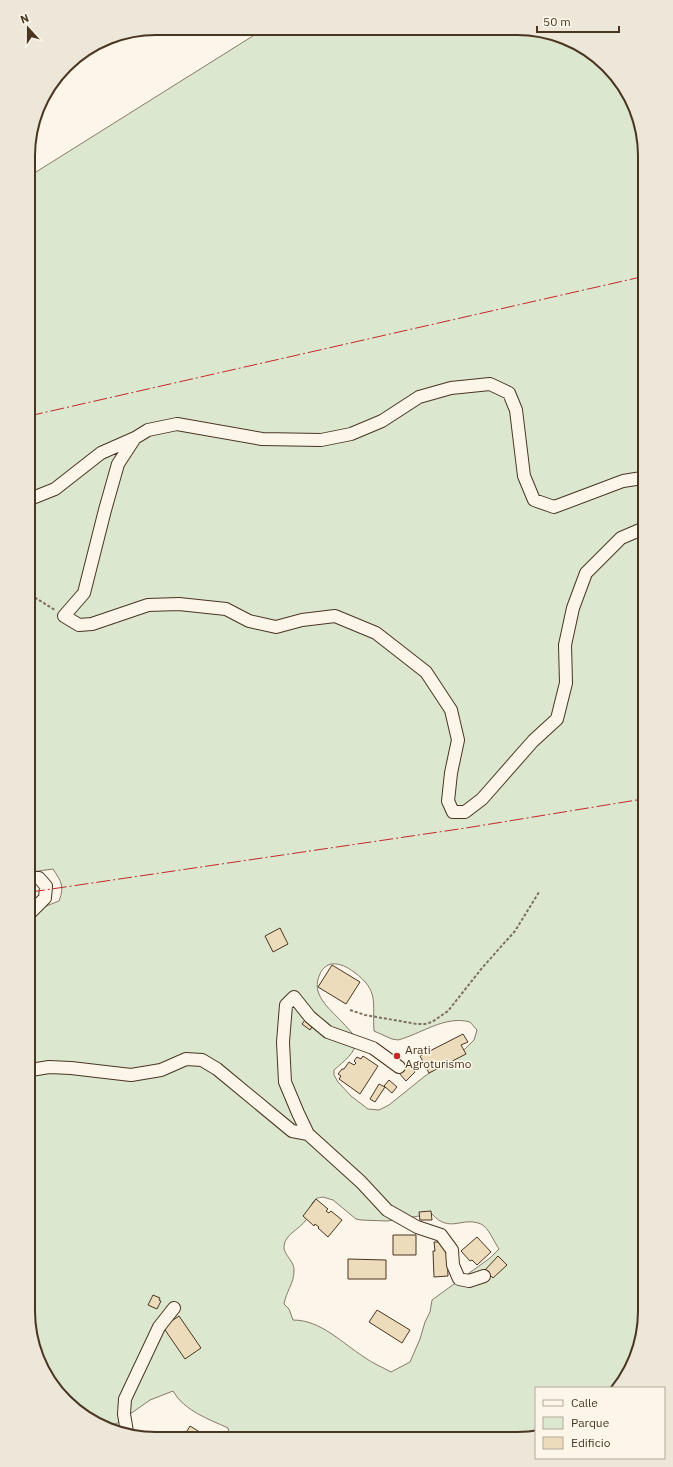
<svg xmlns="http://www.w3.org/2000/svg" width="673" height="1467" font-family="'IBM Plex Sans',sans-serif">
  <rect width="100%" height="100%" fill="#fbf6e9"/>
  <!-- green -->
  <path fill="#dce7d0" stroke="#887966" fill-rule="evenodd" d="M 264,29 L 542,30 L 602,60 L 624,85 L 641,122 L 645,1320 L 635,1360 L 619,1388 L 536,1388 L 536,1435 L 230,1436 L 228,1428 C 209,1419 184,1411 173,1391 L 150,1400 L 116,1424 L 106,1424 L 71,1407 L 49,1382 L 32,1345 L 31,912 L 59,901 C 65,885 61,882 53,869 L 31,872 L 28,177 ZM 331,964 C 340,963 347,967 354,972 C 380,991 372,1003 374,1031 L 392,1039 L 398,1040 C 421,1034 445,1015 470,1022 L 477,1030 L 474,1040 L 465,1049 L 425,1076 L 389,1105 L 379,1110 L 368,1109 L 351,1096 L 338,1082 L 334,1075 L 334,1070 C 344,1061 356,1053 357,1039 C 352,1033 347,1027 341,1021 C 329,1008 310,994 320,974 C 322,969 325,966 331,964 ZM 323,1197 L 333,1200 L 356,1219 L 361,1220 L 387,1221 L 432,1214 C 450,1234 462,1216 481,1224 C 489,1228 494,1242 499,1249 L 490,1258 L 432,1300 L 430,1312 L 425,1322 L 420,1339 L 410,1362 L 391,1372 C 382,1367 372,1363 364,1357 C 342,1343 321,1320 293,1320 L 289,1309 L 284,1304 C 286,1292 294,1283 294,1271 C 295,1261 283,1255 284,1246 C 285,1234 300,1229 306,1220 C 310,1213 309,1205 315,1200 C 317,1197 320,1198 323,1197 Z"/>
  <!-- building -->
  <path fill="#ecdcbc" stroke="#4a3520" d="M 280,928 L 288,944 L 273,952 L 265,936 Z
    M 332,965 L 360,982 L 346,1004 L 318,987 Z
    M 305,1020 L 313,1025 L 310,1030 L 302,1024 Z
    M 463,1034 L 468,1042 L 461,1045 L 466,1054 L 429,1073 L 420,1056 Z
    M 363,1056 L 378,1066 L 360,1094 L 339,1079 L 341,1076 L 338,1074 L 342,1069 L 344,1069 L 349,1062 L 354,1065 L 356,1063 L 354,1061 L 357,1057 L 361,1059 Z
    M 409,1065 L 415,1072 L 406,1081 L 399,1073 Z
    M 389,1080 L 397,1087 L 392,1093 L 384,1086 Z
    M 379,1084 L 385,1087 L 375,1102 L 370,1099 Z
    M 316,1199 L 328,1209 L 326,1211 L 329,1213 L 331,1211 L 342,1220 L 328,1237 L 318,1228 L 319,1227 L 315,1224 L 314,1226 L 303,1216 Z
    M 431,1211 L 432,1220 L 420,1220 L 419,1212 Z
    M 393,1235 L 416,1235 L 416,1255 L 393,1255 Z
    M 477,1237 L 491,1252 L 477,1265 L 472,1260 L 470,1261 L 461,1251 Z
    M 434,1242 L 444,1242 L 447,1249 L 448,1276 L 434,1277 L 433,1251 L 435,1251 Z
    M 498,1256 L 507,1265 L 493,1278 L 485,1270 Z
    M 348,1259 L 386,1260 L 386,1279 L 348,1279 Z
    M 153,1295 L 160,1298 L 159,1300 L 161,1301 L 157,1309 L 148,1305 Z
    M 377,1310 L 410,1330 L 402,1343 L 369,1322 Z
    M 179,1316 L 201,1348 L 185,1359 L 163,1327 Z
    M 190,1426 L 203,1434 L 202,1436 L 184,1436 Z"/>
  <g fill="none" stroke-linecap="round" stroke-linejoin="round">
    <defs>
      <path id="minor" d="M 135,438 L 118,464 L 105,510 L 84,593 L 64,616 L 79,625 L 92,624 L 148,605 L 179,604 L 226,609 L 249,621 L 276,627 L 302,620 L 335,616 L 376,633 L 426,672 L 451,710 L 458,740 L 451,773 L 448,801 L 453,812 L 465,812 L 482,799 L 533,741 L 557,719 L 566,683 L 565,645 L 573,608 L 586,573 L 621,538 L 642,529
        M 30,499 L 55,489 L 101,453 L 135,438 L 148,430 L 177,424 L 262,439 L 321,440 L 351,434 L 382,421 L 419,397 L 451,388 L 490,384 L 509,393 L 516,410 L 524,476 L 534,500 L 554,507 L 623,481 L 642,478
        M 31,878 L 39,878 L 46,886 L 45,898 L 31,912
        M 31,1070 L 49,1067 L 71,1068 L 131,1075 L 161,1070 L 186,1059 L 202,1060 L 217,1069 L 292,1131 L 308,1134 L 361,1182 L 387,1210 L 417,1227 L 441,1235 L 452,1250 L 453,1265 L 459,1279 L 469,1281 L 484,1276
        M 308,1134 L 298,1113 L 285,1082 L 283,1042 L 286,1005 L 294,997 L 310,1017 L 328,1032 L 373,1048 L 399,1067
        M 129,1436 L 127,1432 L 124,1414 L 125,1399 L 159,1327 L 174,1308"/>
    </defs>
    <!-- minor casing -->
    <use href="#minor" stroke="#4a3520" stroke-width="14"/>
    <!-- path -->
    <path stroke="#7f6f5c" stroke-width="2" stroke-dasharray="3 2" stroke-linecap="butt" d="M 30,596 L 34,597 L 55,610
      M 350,1010 L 365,1015 L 417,1024 L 425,1024 L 432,1022 L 448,1011 L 482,968 L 515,931 L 539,892"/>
    <!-- minor -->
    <use href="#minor" stroke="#fbf6e9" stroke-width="12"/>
    <!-- power -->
    <path stroke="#c62828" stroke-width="1" stroke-dasharray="14 3 2 3" stroke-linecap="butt" d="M 29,416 L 641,277
      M 31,892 L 466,828 L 643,799"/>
  </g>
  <!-- markers -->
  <circle fill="#c62828" stroke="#fbf6e9" stroke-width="1.5" cx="397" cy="1056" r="4"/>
  <g text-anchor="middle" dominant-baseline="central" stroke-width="3" stroke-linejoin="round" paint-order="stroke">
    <!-- poi labels -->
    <g font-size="12" fill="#4a3520" stroke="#fbf6e9" text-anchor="start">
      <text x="405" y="1049">Arati<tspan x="405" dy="14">Agroturismo</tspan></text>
    </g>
  </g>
  <!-- crop -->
  <path d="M0 0H673V1467H0ZM156 35H517A121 121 0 0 1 638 156V1311A121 121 0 0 1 517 1432H156A121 121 0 0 1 35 1311V156A121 121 0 0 1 156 35Z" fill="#ede7d9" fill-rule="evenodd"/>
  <path fill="none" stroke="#4a3520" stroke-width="2" d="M156 35H517A121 121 0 0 1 638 156V1311A121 121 0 0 1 517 1432H156A121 121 0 0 1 35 1311V156A121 121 0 0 1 156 35Z"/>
  <!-- legend -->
  <rect x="535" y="1387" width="130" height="72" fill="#fbf6e9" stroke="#b4a999"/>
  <rect x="543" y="1400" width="20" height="6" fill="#fbf6e9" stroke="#b4a999"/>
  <text x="571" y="1407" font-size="12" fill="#4a3520">Calle</text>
  <rect x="543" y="1417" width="20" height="12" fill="#dce7d0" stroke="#b4a999"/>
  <text x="571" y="1427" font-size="12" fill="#4a3520">Parque</text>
  <rect x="543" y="1437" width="20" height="12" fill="#ecdcbc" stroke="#b4a999"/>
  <text x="571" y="1447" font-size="12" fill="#4a3520">Edificio</text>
  <!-- north arrow -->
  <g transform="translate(28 28) rotate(339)" stroke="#fbf6e9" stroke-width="3" paint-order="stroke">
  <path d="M0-3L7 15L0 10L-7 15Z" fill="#4a3520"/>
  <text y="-6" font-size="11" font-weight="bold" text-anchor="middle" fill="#4a3520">N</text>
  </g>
  <!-- scale -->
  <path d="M537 26v6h82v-6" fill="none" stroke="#4a3520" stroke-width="2"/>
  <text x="543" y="26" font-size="12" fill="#4a3520" stroke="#fbf6e9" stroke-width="3" paint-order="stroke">50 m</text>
</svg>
